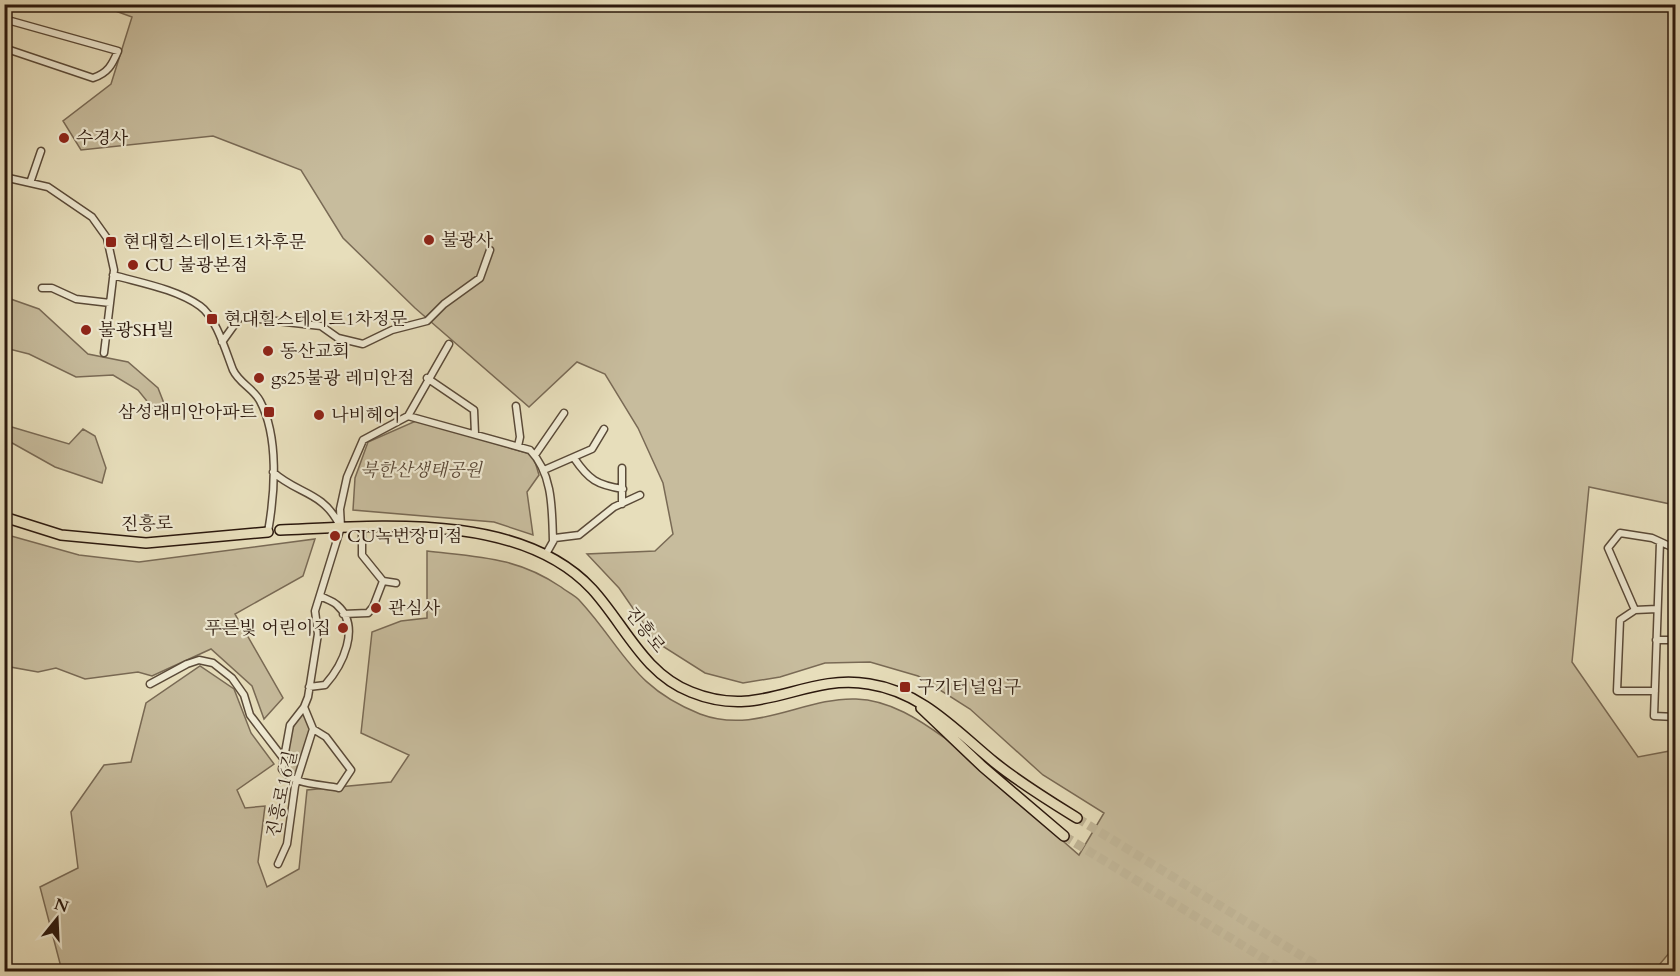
<svg xmlns="http://www.w3.org/2000/svg" width="1680" height="976" font-family="Cardo,'Noto Serif KR',serif">
  <rect width="100%" height="100%" fill="#e7debb"/>
  <filter id="stains"><feTurbulence type="fractalNoise" baseFrequency=".00333" numOctaves="4"/><feColorMatrix values="0 0 0 0 .2 0 0 0 0 .09 0 0 0 0 .02 0 0 0 .5 -.17"/></filter>
  <radialGradient id="worn" r=".72"><stop offset=".6" stop-color="#630" stop-opacity="0"/><stop offset="1" stop-color="#630" stop-opacity=".3"/></radialGradient>
  <!-- green -->
  <path fill="#c7bc9d" stroke="#796a55" stroke-width="1.5" d="M 99,5 L 1675,5 L 1675,505 L 1589,487 L 1572,662 L 1638,757 L 1675,750 L 1675,946 L 1659,965 L 1657,971 L 62,971 L 40,887 L 78,868 L 71,812 L 104,765 L 131,762 L 146,703 L 200,666 L 234,689 L 251,733 L 274,764 L 237,790 L 245,808 L 265,806 L 258,862 L 267,887 L 299,869 L 307,790 L 391,782 L 409,755 L 361,733 L 372,632 L 401,621 L 427,618 L 427,551 C 479,557 517,557 561,587 C 567,592 575,595 580,601 C 624,649 632,687 700,714 C 756,735 804,697 856,699 C 890,700 920,720 946,739 L 1079,855 L 1104,813 L 1043,775 L 970,709 L 918,676 L 870,662 L 825,663 L 780,677 L 743,683 L 705,673 L 656,642 L 619,588 L 587,554 L 655,551 L 673,534 L 663,483 L 638,428 L 605,374 L 577,362 L 529,407 L 415,308 L 343,238 L 301,170 L 213,136 L 81,150 L 63,121 L 111,84 L 132,17 Z
    M 5,297 L 39,309 L 88,354 L 128,362 L 158,388 L 169,416 L 159,416 L 138,390 L 113,375 L 76,377 L 29,354 L 5,348 Z
    M 418,420 L 533,455 L 539,475 L 527,492 L 533,535 L 494,522 L 353,510 L 355,478 L 368,442 Z
    M 5,425 L 69,444 L 83,429 L 95,436 L 106,468 L 102,483 L 55,467 L 5,439 Z
    M 4,534 L 79,555 L 139,562 L 315,539 L 303,576 L 235,614 L 283,698 L 264,719 L 252,686 L 211,649 L 152,676 L 138,672 L 85,679 L 56,668 L 38,672 L 5,666 Z
    M 303,711 L 311,729 L 296,775 L 288,771 C 283,753 291,725 303,711 Z"/>
  <g fill="none" stroke-linecap="round" stroke-linejoin="round">
    <!-- primary-tunnel -->
    <path stroke="#c1b698" stroke-width="9" stroke-dasharray="9 4.5" stroke-linecap="butt" d="M 1077,818 L 1328,972
      M 1064,836 L 1286,972"/>
    <defs>
      <path id="street" d="M 4,19 L 118,51 C 112,65 108,73 93,78 L 4,48
        M 4,177 L 48,187 L 92,217 L 107,238 L 114,270 L 104,353
        M 30,183 L 41,151
        M 113,275 C 141,283 176,289 200,306 C 216,317 226,352 233,370 C 239,383 254,389 260,401 C 279,437 275,492 268,532
        M 42,288 L 52,288 L 76,299 L 110,303
        M 222,342 L 240,317 L 321,326 L 338,338 L 363,344 L 392,330 L 427,321 L 444,304 L 480,278 L 490,250
        M 427,378 L 474,410 L 475,434
        M 516,406 L 520,437 L 518,446
        M 408,416 L 530,450 C 553,474 552,509 553,541
        M 535,455 L 564,413
        M 574,458 C 589,480 597,485 623,489
        M 544,470 L 592,449 L 604,429
        M 273,472 C 297,494 322,491 339,524
        M 622,504 L 622,468
        M 362,527 L 362,555 L 383,581
        M 1660,542 L 1654,716 L 1676,717
        M 546,554 L 555,538 L 579,535 L 614,507 L 640,495
        M 1635,610 L 1608,548 L 1620,533 L 1652,538 L 1676,549
        M 343,614 L 368,613 L 373,607 L 383,581 L 396,583
        M 1656,640 L 1676,640
        M 150,684 L 187,664 L 199,660 L 213,663 L 232,678 L 244,695 L 250,715 L 283,758
        M 309,687 L 325,685 C 342,666 362,627 337,605 C 333,601 326,599 320,596
        M 1655,691 L 1617,691 L 1620,620 L 1635,610 L 1657,609
        M 304,707 L 313,729 L 326,737 L 351,770 L 339,788 C 321,784 292,785 282,769 L 290,725 L 304,707 L 308,697 L 318,634 L 315,611 L 341,527 L 340,509 L 347,477 L 363,440 L 408,416 L 449,344
        M 278,864 L 287,844 L 295,786 L 313,729"/>
      <path id="primary" d="M 4,517 L 61,535 L 146,543 L 268,532
        M 280,530 C 377,526 519,511 592,589 C 625,625 643,673 691,692 C 762,721 802,673 869,684 C 922,692 955,730 994,762 C 1020,783 1048,800 1077,818
        M 921,708 L 983,767 L 1064,836"/>
    </defs>
    <!-- street casing -->
    <use href="#street" stroke="#5a4a38" stroke-width="9"/>
    <!-- primary casing -->
    <use href="#primary" stroke="#2b180d" stroke-width="12"/>
    <!-- street -->
    <use href="#street" stroke="#efead3" stroke-width="6"/>
    <!-- primary -->
    <use href="#primary" stroke="#e7debb" stroke-width="9"/>
  </g>
  <!-- markers -->
  <g fill="#8f2418" stroke="#efead3" stroke-width="2">
    <circle cx="64" cy="138" r="6"/>
    <circle cx="429" cy="240" r="6"/>
    <rect x="105" y="236" width="12" height="12" rx="3"/>
    <circle cx="133" cy="265" r="6"/>
    <rect x="206" y="313" width="12" height="12" rx="3"/>
    <circle cx="86" cy="330" r="6"/>
    <circle cx="268" cy="351" r="6"/>
    <circle cx="259" cy="378" r="6"/>
    <rect x="263" y="406" width="12" height="12" rx="3"/>
    <circle cx="319" cy="415" r="6"/>
    <circle cx="335" cy="536" r="6"/>
    <circle cx="376" cy="608" r="6"/>
    <circle cx="343" cy="628" r="6"/>
    <rect x="899" y="681" width="12" height="12" rx="3"/>
  </g>
  <g text-anchor="middle" dominant-baseline="central" stroke-width="4.5" stroke-linejoin="round" paint-order="stroke">
    <!-- poi labels -->
    <g font-size="18" fill="#2b180d" stroke="#efead3" text-anchor="start">
      <text x="76" y="138">수경사</text>
      <text x="441" y="240">불광사</text>
      <text x="123" y="242">현대힐스테이트1차후문</text>
      <text x="145" y="265">CU 불광본점</text>
      <text x="224" y="319">현대힐스테이트1차정문</text>
      <text x="98" y="330">불광SH빌</text>
      <text x="280" y="351">동산교회</text>
      <text x="271" y="378">gs25불광 레미안점</text>
      <text x="257" y="412" text-anchor="end">삼성래미안아파트</text>
      <text x="331" y="415">나비헤어</text>
      <text x="347" y="536">CU녹번장미점</text>
      <text x="388" y="608">관심사</text>
      <text x="331" y="628" text-anchor="end">푸른빛 어린이집</text>
      <text x="917" y="687">구기터널입구</text>
    </g>
    <!-- park labels -->
    <g font-size="18" font-style="italic" fill="#5a4938" stroke="#efead3">
      <text x="421" y="470">북한산생태공원</text>
    </g>
    <!-- street labels -->
    <g font-size="18" fill="#2b180d" stroke="#efead3">
      <text transform="translate(147 524) rotate(-1)">진흥로</text>
      <text transform="translate(645 630) rotate(52)">진흥로</text>
      <text transform="translate(282 794) rotate(-78)">진흥로16길</text>
    </g>
  </g>
  <!-- margin -->
  <rect width="1680" height="976" fill="none" stroke="#e7debb" stroke-width="24"/>
  <rect x="6" y="6" width="1668" height="964" fill="none" stroke="#2b180d" stroke-width="3"/>
  <rect x="12" y="12" width="1656" height="952" fill="none" stroke="#2b180d" stroke-width="1.5"/>
  <!-- north arrow -->
  <g transform="translate(57 919) rotate(18)" stroke="#efead3" stroke-width="4.5" paint-order="stroke">
  <path d="M0-4.5L10 22L0 15L-10 22Z" fill="#2b180d"/>
  <text y="-9" font-size="16" font-weight="bold" text-anchor="middle" fill="#2b180d">N</text>
  </g>
  <rect width="100%" height="100%" filter="url(#stains)"/>
  <rect width="100%" height="100%" fill="url(#worn)"/>
</svg>
